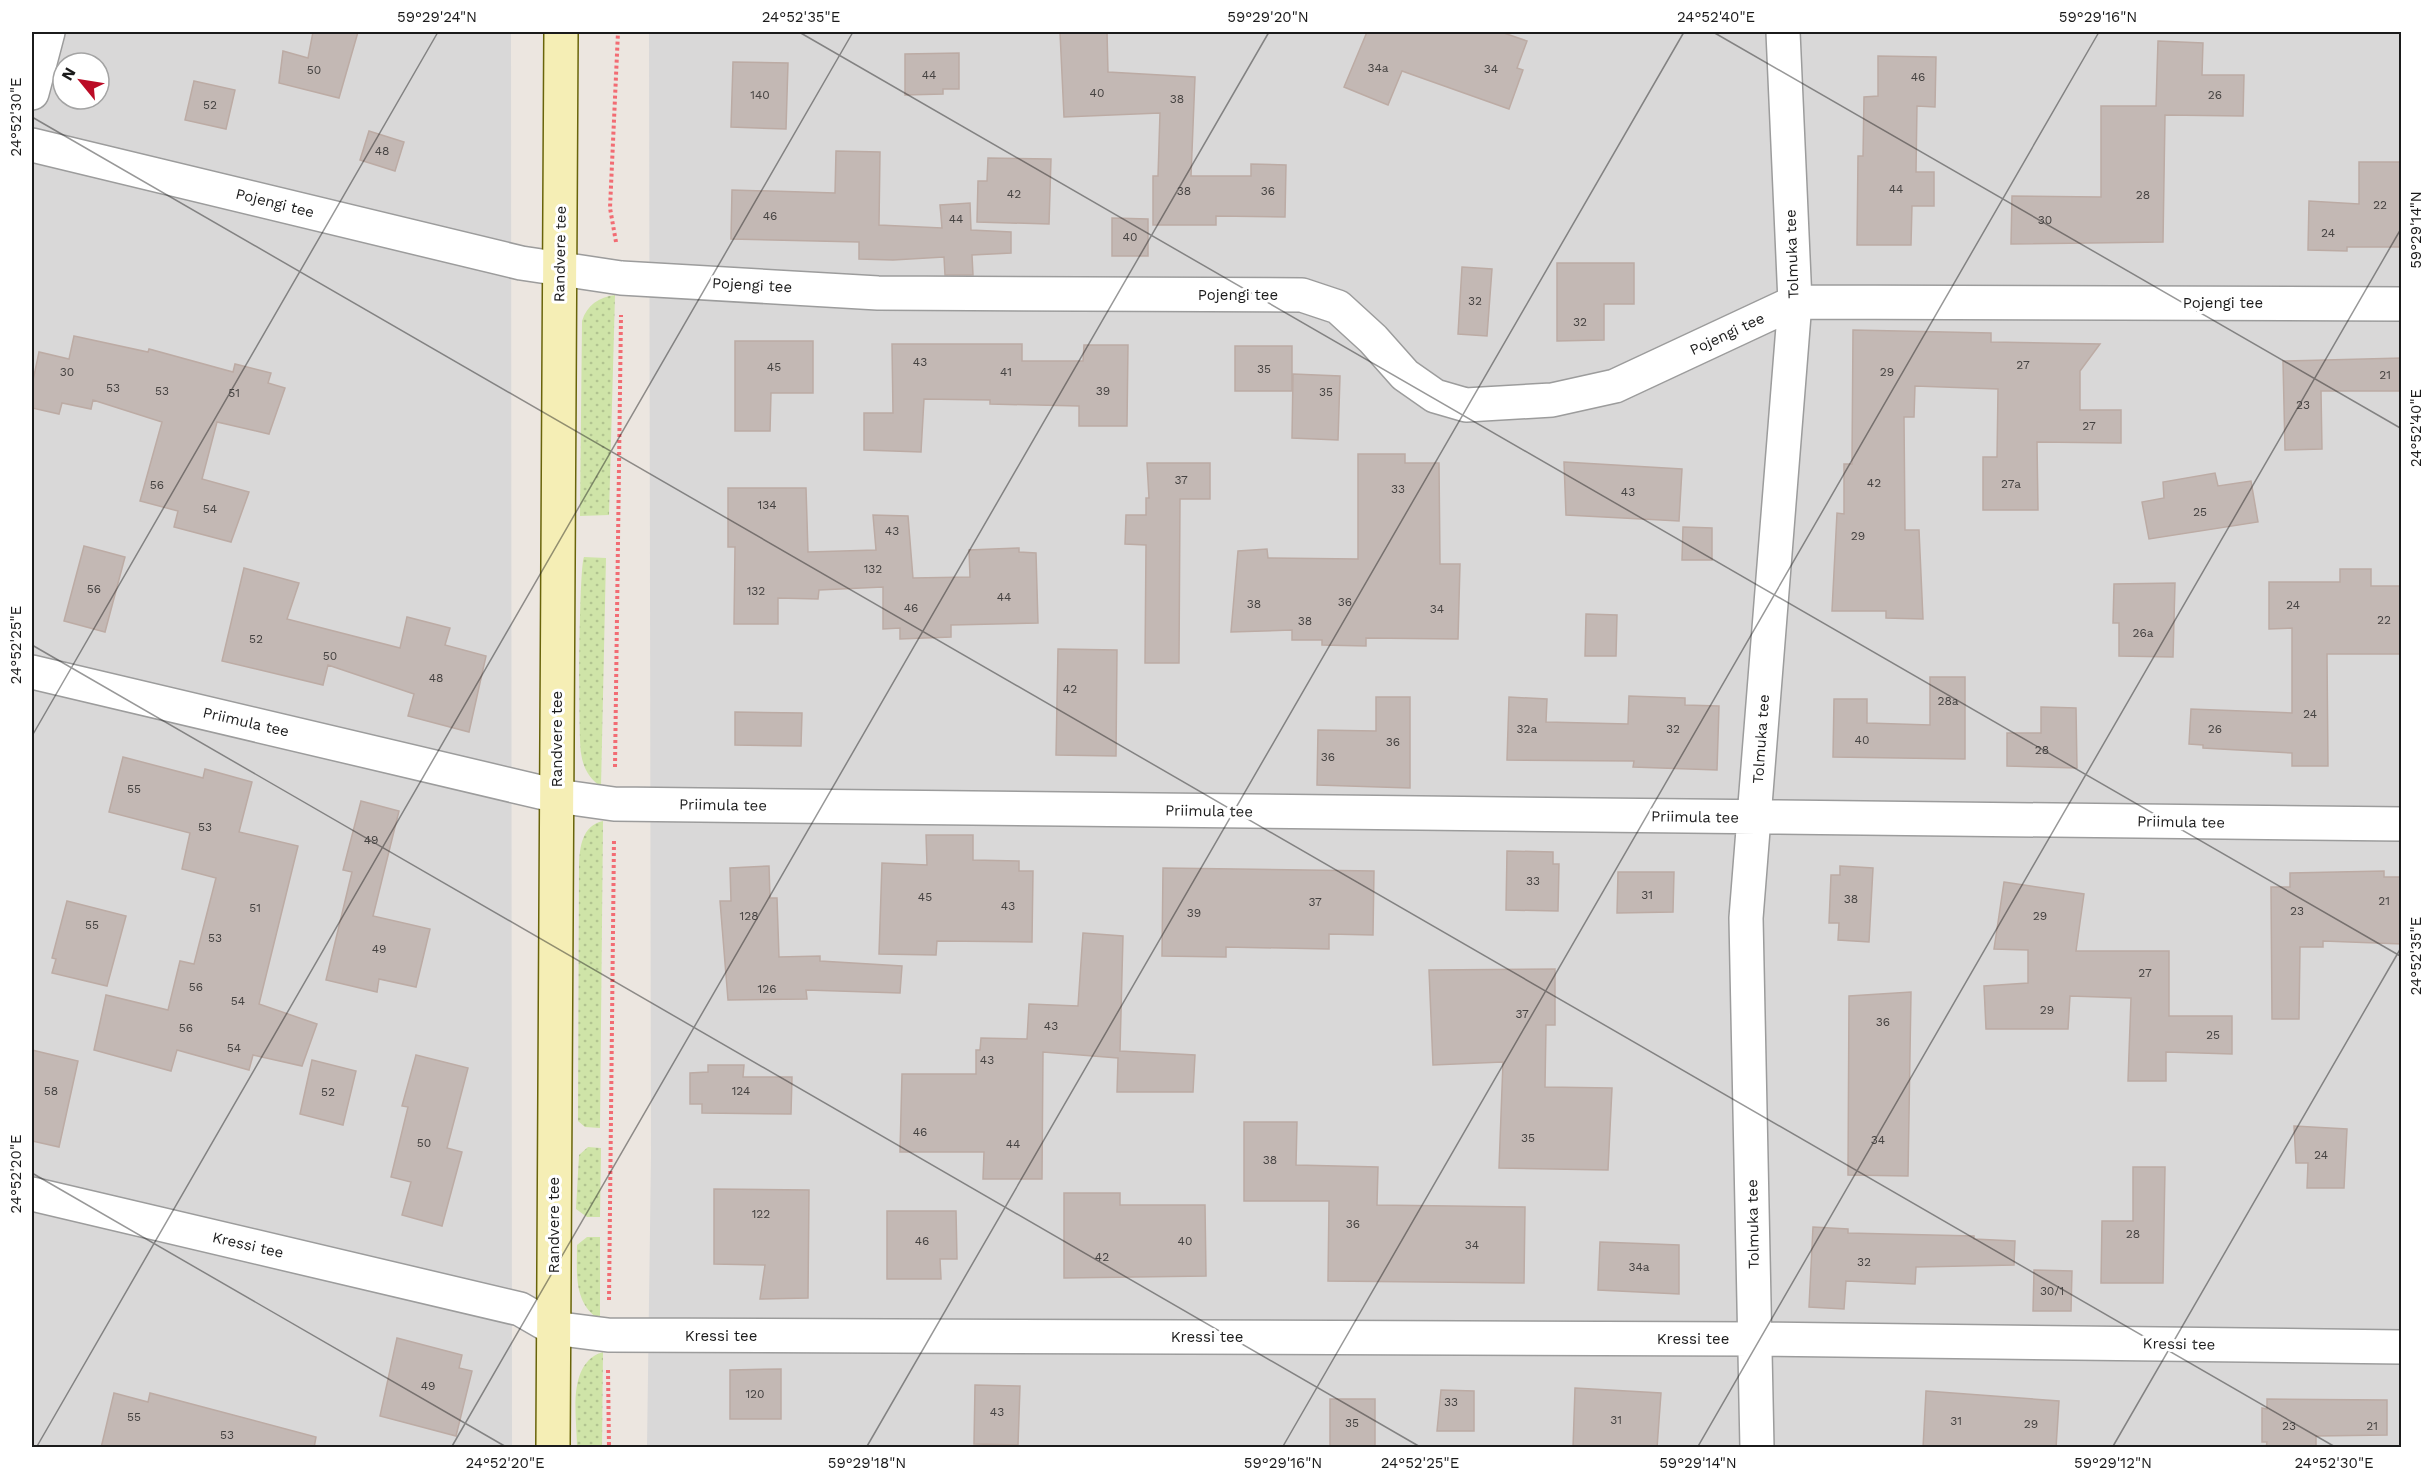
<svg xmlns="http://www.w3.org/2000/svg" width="2433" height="1479" font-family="'Work Sans',sans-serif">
  <defs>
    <pattern id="grass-dots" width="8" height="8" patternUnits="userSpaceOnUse" patternTransform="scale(1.5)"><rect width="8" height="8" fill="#cfe4a8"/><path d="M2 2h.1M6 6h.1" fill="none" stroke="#b1c390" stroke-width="1.8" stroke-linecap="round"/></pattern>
  </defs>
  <rect width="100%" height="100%" fill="#ece6e0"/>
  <!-- residential -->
  <path fill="#d9d8d8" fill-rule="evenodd" d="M 32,32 L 511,32 L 512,1447 L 32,1447 ZM 63,63 L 99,63 L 99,99 L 63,99 Z
    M 649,32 L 2401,32 L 2401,1447 L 647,1447 L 651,1157 Z"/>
  <!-- grass -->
  <path fill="url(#grass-dots)" d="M 615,295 L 609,515 L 580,516 L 582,321 C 587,305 599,297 615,295 Z
    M 584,557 L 606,558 L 601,787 C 589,778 583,768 581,753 C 578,734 579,567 584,557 Z
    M 603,821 L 600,1128 L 585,1127 L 578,1121 L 579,864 C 580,846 582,826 603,821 Z
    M 588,1147 L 601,1148 L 600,1217 L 587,1217 L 576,1209 L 579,1155 Z
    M 587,1237 L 600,1237 L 600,1320 C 573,1303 577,1273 577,1245 Z
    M 603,1352 L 602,1447 L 577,1447 C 577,1417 566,1363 603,1352 Z"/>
  <!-- building -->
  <path fill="#c3b8b4" stroke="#bcaba4" stroke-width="1.5" d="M 313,32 L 358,32 L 339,98 L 279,83 L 283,51 L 308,58 Z
    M 1060,32 L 1107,32 L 1108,72 L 1195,77 L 1191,176 L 1251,176 L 1251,164 L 1286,165 L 1285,217 L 1216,216 L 1216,225 L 1153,225 L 1153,176 L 1158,176 L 1160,113 L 1064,117 Z
    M 1367,32 L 1501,32 L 1527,41 L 1517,68 L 1523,70 L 1509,109 L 1402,71 L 1388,105 L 1344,87 Z
    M 2158,41 L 2203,43 L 2202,75 L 2244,75 L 2243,116 L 2165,115 L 2163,242 L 2011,244 L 2012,196 L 2101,197 L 2101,106 L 2156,106 Z
    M 959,53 L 959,89 L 943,89 L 943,94 L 905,95 L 905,54 Z
    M 1878,56 L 1936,57 L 1935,107 L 1917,106 L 1916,172 L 1934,172 L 1934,206 L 1912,206 L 1911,245 L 1857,245 L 1858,156 L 1863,156 L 1864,97 L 1878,96 Z
    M 733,62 L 788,63 L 786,129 L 731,127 Z
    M 194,81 L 235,90 L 226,129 L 185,120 Z
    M 369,131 L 404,142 L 395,171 L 360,160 Z
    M 836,151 L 880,152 L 879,225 L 942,228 L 940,205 L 970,203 L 971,230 L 1011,232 L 1011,253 L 972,255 L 973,275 L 945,275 L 944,257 L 893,260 L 859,259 L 859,242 L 731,239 L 732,190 L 835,193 Z
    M 988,158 L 1051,159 L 1049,224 L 977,222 L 978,181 L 987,181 Z
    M 2359,162 L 2402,162 L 2402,247 L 2347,247 L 2347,251 L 2308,250 L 2309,201 L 2359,204 Z
    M 1112,218 L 1148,219 L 1148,256 L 1112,256 Z
    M 1557,263 L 1634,263 L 1634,304 L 1604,304 L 1604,340 L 1557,341 Z
    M 1462,267 L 1492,269 L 1487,336 L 1458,334 Z
    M 1853,330 L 1991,333 L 1991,342 L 2100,344 L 2080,371 L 2080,410 L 2121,410 L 2121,443 L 2037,442 L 2038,510 L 1983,510 L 1983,457 L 1997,457 L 1998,389 L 1915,386 L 1914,417 L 1904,417 L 1905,530 L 1919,530 L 1923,619 L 1886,618 L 1886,611 L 1832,611 L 1837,513 L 1844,514 L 1844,464 L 1852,464 Z
    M 74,336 L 148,352 L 149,349 L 233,372 L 235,364 L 271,373 L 268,383 L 285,388 L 269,434 L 217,422 L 202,479 L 249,492 L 231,542 L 174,527 L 178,511 L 140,501 L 162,422 L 93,400 L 91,409 L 62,403 L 59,414 L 32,408 L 32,385 L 39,352 L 69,359 Z
    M 735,341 L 813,341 L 813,393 L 771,393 L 770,431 L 735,431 Z
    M 892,344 L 1022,344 L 1022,361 L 1083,361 L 1084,345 L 1128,345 L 1127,426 L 1079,426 L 1079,406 L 990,404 L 990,400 L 924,399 L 921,452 L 864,450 L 864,413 L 893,413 Z
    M 1235,346 L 1292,346 L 1292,391 L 1235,391 Z
    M 2402,358 L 2402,391 L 2321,391 L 2322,449 L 2285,450 L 2283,361 Z
    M 1293,374 L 1340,376 L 1338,440 L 1292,438 Z
    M 1358,454 L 1405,454 L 1405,463 L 1439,463 L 1440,564 L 1460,564 L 1458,639 L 1366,638 L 1366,646 L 1322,645 L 1322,640 L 1292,640 L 1292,630 L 1231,632 L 1238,551 L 1267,549 L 1268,558 L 1358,559 Z
    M 1564,462 L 1682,469 L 1679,521 L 1566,515 Z
    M 1147,463 L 1210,463 L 1210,499 L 1180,499 L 1179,663 L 1145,663 L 1146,545 L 1125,544 L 1126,515 L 1146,515 L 1146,498 L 1149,498 Z
    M 2215,473 L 2218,486 L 2251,481 L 2258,522 L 2149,539 L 2142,502 L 2164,498 L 2163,482 Z
    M 728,488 L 806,488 L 808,552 L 876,550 L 873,515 L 908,516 L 913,578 L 970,577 L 969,550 L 1019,548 L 1019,552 L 1036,553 L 1038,623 L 951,625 L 951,637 L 900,639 L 900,628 L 883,629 L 883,587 L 819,590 L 818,599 L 778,598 L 778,624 L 734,624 L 735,547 L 728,547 Z
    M 1683,527 L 1712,528 L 1712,560 L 1682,560 Z
    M 84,546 L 125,557 L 105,632 L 64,621 Z
    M 244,568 L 299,583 L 287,619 L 400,648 L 407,617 L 450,628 L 445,645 L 486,656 L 469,732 L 408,716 L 414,694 L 328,665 L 323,685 L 222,661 Z
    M 2340,569 L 2371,569 L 2371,586 L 2402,586 L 2402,654 L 2327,654 L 2328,766 L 2292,766 L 2292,753 L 2203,748 L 2203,745 L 2189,744 L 2191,709 L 2292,713 L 2292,628 L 2269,629 L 2269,582 L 2340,582 Z
    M 2175,583 L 2173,657 L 2119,656 L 2119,623 L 2113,623 L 2114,584 Z
    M 1586,614 L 1617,615 L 1616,656 L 1585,656 Z
    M 1058,649 L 1117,650 L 1116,756 L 1056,755 Z
    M 1930,677 L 1965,677 L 1965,759 L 1833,757 L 1834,699 L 1867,699 L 1867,723 L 1930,725 Z
    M 1629,696 L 1685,698 L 1685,705 L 1719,706 L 1717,770 L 1633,767 L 1634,761 L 1507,760 L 1509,697 L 1547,699 L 1546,722 L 1628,724 Z
    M 1376,697 L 1410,697 L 1410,788 L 1317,785 L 1318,730 L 1376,731 Z
    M 2041,707 L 2076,708 L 2077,768 L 2007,766 L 2007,733 L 2041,733 Z
    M 735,712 L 802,713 L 801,746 L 735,745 Z
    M 123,757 L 203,778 L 205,769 L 252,782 L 239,832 L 298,846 L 259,1004 L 317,1024 L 302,1066 L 253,1055 L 249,1070 L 177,1050 L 171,1071 L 94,1050 L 106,995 L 168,1010 L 180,961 L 194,964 L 216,878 L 182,869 L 190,833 L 109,812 Z
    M 361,801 L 399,811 L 373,916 L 430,929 L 416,987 L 379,979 L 377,992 L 326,980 L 352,872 L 343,870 Z
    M 926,835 L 973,835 L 973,860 L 1019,861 L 1019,871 L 1033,871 L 1032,942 L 937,941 L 936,955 L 879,954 L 882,863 L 927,865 Z
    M 1507,851 L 1553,852 L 1553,864 L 1559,864 L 1558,911 L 1506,910 Z
    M 769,866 L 770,898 L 777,898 L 779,957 L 820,956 L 820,961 L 902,966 L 900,993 L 806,990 L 807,999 L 728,1000 L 720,901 L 731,901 L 730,868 Z
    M 1840,866 L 1873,868 L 1869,942 L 1838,940 L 1839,923 L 1829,923 L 1831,875 L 1840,875 Z
    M 1163,868 L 1374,871 L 1373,935 L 1329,934 L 1329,949 L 1226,947 L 1226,957 L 1162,956 Z
    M 2384,871 L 2384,877 L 2402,877 L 2402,944 L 2323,941 L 2323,947 L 2300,947 L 2299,1019 L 2272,1019 L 2271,887 L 2290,887 L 2290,873 Z
    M 1618,872 L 1674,872 L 1673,912 L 1617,913 Z
    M 2004,882 L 2084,894 L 2076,951 L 2169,951 L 2169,1016 L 2232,1016 L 2232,1054 L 2166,1052 L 2166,1081 L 2128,1081 L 2131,998 L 2070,996 L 2068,1029 L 1986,1029 L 1984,986 L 2028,983 L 2028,950 L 1994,949 Z
    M 67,901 L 126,916 L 107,986 L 52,973 L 56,959 L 52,958 Z
    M 1083,933 L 1123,936 L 1120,1051 L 1195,1055 L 1193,1092 L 1117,1092 L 1118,1058 L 1043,1052 L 1042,1179 L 983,1179 L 984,1152 L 900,1152 L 902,1074 L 976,1074 L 976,1050 L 980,1050 L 981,1038 L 1027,1039 L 1029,1004 L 1078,1006 Z
    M 1555,969 L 1555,1025 L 1546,1025 L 1545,1087 L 1612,1088 L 1608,1170 L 1499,1168 L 1503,1062 L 1433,1065 L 1429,970 Z
    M 1911,992 L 1908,1176 L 1848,1175 L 1849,996 Z
    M 32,1050 L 78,1061 L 59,1147 L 32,1141 Z
    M 416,1055 L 468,1068 L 447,1148 L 462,1152 L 442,1226 L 402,1215 L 411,1182 L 391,1177 L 408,1107 L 402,1106 Z
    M 312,1060 L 356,1071 L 343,1125 L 300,1114 Z
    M 708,1065 L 744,1065 L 743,1077 L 792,1077 L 791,1114 L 702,1113 L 702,1104 L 690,1104 L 690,1073 L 708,1072 Z
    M 1244,1122 L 1297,1122 L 1296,1165 L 1378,1167 L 1377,1205 L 1525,1207 L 1524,1283 L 1328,1281 L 1329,1201 L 1244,1201 Z
    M 2294,1126 L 2347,1129 L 2344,1188 L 2307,1188 L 2308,1163 L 2296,1163 Z
    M 2133,1167 L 2165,1167 L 2163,1283 L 2101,1283 L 2102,1221 L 2133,1221 Z
    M 714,1189 L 809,1190 L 808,1298 L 760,1299 L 765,1265 L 714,1264 Z
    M 1064,1193 L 1120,1193 L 1120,1205 L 1205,1205 L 1206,1276 L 1064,1278 Z
    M 887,1211 L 956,1211 L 957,1259 L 940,1259 L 941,1279 L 887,1279 Z
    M 1813,1227 L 1848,1229 L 1848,1233 L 1974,1236 L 1974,1239 L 2015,1241 L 2014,1265 L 1916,1267 L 1915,1284 L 1846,1281 L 1844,1309 L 1809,1307 Z
    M 1600,1242 L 1679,1245 L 1679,1294 L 1598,1290 Z
    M 2034,1270 L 2072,1271 L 2071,1311 L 2033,1311 Z
    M 397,1338 L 462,1355 L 459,1368 L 472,1371 L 456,1436 L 380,1416 Z
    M 781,1369 L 781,1419 L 730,1419 L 730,1370 Z
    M 975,1385 L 1020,1386 L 1018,1445 L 974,1444 Z
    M 1575,1388 L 1661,1393 L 1657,1448 L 1573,1448 Z
    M 1441,1390 L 1474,1391 L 1474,1431 L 1437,1431 Z
    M 1926,1391 L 2059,1401 L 2056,1448 L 1923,1448 Z
    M 114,1393 L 148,1402 L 150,1393 L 316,1437 L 314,1448 L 101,1448 Z
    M 1330,1399 L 1375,1399 L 1375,1448 L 1330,1448 Z
    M 2267,1399 L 2387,1400 L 2387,1435 L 2316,1436 L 2316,1448 L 2266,1448 L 2267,1442 L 2262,1442 L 2262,1408 L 2267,1409 Z"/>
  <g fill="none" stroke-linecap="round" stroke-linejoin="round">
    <defs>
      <path id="street" d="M 32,93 L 48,32
        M 32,145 L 521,263 L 621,278 L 878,293 L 1302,295 L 1338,307 L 1373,339 L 1405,375 L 1435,396 L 1466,405 L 1552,400 L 1615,386 L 1795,302 L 2402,304
        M 32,672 L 557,796 L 614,804 L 2402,824
        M 32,1194 L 520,1309 L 553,1328 L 608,1335 L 1755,1339 L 2402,1347
        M 1757,1448 L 1746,918 L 1795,302 L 1783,32"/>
      <path id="secondary" d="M 553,1448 L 561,32"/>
    </defs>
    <!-- street casing -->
    <use href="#street" stroke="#9c9c9c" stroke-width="36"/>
    <!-- secondary casing -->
    <use href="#secondary" stroke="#69640a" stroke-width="36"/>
    <!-- path -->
    <path stroke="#f26c73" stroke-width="4" stroke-dasharray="3 3" stroke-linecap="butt" d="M 616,242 L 610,208 L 618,32
      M 615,767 L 621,315
      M 609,1300 L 614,839
      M 608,1370 L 609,1448"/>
    <!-- street -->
    <use href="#street" stroke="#fff" stroke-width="33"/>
    <!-- secondary -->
    <use href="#secondary" stroke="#f5eeb5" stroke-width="33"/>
  </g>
  <!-- ticks -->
  <path fill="none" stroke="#1b1b1b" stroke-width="1.5" stroke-opacity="0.45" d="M 799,32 L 2402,957M 1713,32 L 2402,429M 32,117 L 2337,1448M 32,645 L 1422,1448M 32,736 L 438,32M 32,1173 L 508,1448M 36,1448 L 853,32M 451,1448 L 1269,32M 866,1448 L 1684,32M 1282,1448 L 2099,32M 1697,1448 L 2402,227M 2112,1448 L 2402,946"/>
  <g text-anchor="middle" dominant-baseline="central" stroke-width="6" stroke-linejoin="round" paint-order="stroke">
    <!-- number labels -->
    <g font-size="12" fill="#454241">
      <text x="1378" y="68">34a</text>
      <text x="1491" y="69">34</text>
      <text x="314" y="70">50</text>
      <text x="929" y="75">44</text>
      <text x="1918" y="77">46</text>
      <text x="1097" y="93">40</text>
      <text x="760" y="95">140</text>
      <text x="2215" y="95">26</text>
      <text x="1177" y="99">38</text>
      <text x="210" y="105">52</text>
      <text x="382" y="151">48</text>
      <text x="1896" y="189">44</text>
      <text x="1184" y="191">38</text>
      <text x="1268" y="191">36</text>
      <text x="1014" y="194">42</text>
      <text x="2143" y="195">28</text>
      <text x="2380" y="205">22</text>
      <text x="770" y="216">46</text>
      <text x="956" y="219">44</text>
      <text x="2045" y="220">30</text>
      <text x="2328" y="233">24</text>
      <text x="1130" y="237">40</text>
      <text x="1475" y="301">32</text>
      <text x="1580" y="322">32</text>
      <text x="920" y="362">43</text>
      <text x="2023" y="365">27</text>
      <text x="774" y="367">45</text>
      <text x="1264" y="369">35</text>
      <text x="67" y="372">30</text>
      <text x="1006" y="372">41</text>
      <text x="1887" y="372">29</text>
      <text x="2385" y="375">21</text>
      <text x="113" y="388">53</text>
      <text x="162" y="391">53</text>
      <text x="1103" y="391">39</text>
      <text x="1326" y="392">35</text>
      <text x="234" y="393">51</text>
      <text x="2303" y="405">23</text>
      <text x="2089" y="426">27</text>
      <text x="1181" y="480">37</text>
      <text x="1874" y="483">42</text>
      <text x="2011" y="484">27a</text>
      <text x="157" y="485">56</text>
      <text x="1398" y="489">33</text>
      <text x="1628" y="492">43</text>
      <text x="767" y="505">134</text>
      <text x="210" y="509">54</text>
      <text x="2200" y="512">25</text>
      <text x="892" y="531">43</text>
      <text x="1858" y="536">29</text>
      <text x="873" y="569">132</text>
      <text x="94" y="589">56</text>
      <text x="756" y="591">132</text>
      <text x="1004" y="597">44</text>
      <text x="1345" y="602">36</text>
      <text x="1254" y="604">38</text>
      <text x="2293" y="605">24</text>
      <text x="911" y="608">46</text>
      <text x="1437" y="609">34</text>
      <text x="2384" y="620">22</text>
      <text x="1305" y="621">38</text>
      <text x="2143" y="633">26a</text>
      <text x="256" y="639">52</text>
      <text x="330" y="656">50</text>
      <text x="436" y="678">48</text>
      <text x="1070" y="689">42</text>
      <text x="1948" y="701">28a</text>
      <text x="2310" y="714">24</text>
      <text x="1527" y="729">32a</text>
      <text x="1673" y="729">32</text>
      <text x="2215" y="729">26</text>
      <text x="1862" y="740">40</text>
      <text x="1393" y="742">36</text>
      <text x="2042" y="750">28</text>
      <text x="1328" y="757">36</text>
      <text x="134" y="789">55</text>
      <text x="205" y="827">53</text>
      <text x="371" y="840">49</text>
      <text x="1533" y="881">33</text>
      <text x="1647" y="895">31</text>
      <text x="925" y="897">45</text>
      <text x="1851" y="899">38</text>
      <text x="2384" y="901">21</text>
      <text x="1315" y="902">37</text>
      <text x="1008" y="906">43</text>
      <text x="255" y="908">51</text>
      <text x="2297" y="911">23</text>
      <text x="1194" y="913">39</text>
      <text x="749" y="916">128</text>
      <text x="2040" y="916">29</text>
      <text x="92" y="925">55</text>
      <text x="215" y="938">53</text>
      <text x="379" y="949">49</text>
      <text x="2145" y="973">27</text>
      <text x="196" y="987">56</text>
      <text x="767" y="989">126</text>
      <text x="238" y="1001">54</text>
      <text x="2047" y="1010">29</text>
      <text x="1522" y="1014">37</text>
      <text x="1883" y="1022">36</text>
      <text x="1051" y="1026">43</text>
      <text x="186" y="1028">56</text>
      <text x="2213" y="1035">25</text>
      <text x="234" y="1048">54</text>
      <text x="987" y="1060">43</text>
      <text x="51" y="1091">58</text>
      <text x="741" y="1091">124</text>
      <text x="328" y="1092">52</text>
      <text x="920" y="1132">46</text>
      <text x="1528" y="1138">35</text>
      <text x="1878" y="1140">34</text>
      <text x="424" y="1143">50</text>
      <text x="1013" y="1144">44</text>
      <text x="2321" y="1155">24</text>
      <text x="1270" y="1160">38</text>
      <text x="761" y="1214">122</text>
      <text x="1353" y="1224">36</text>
      <text x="2133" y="1234">28</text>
      <text x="922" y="1241">46</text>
      <text x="1185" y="1241">40</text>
      <text x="1472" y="1245">34</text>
      <text x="1102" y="1257">42</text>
      <text x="1864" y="1262">32</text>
      <text x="1639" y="1267">34a</text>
      <text x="2052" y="1291">30/1</text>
      <text x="428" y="1386">49</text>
      <text x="755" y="1394">120</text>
      <text x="1451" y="1402">33</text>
      <text x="997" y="1412">43</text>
      <text x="134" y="1417">55</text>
      <text x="1616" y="1420">31</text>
      <text x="1956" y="1421">31</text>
      <text x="1352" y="1423">35</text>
      <text x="2031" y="1424">29</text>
      <text x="2289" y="1426">23</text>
      <text x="2372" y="1426">21</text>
      <text x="227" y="1435">53</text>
    </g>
    <!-- street labels -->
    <g font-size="15" fill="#1b1b1b" stroke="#fff">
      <text transform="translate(275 203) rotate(14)">Pojengi tee</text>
      <text transform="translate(560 254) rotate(-89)">Randvere tee</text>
      <text transform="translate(1792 254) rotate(-92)">Tolmuka tee</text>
      <text transform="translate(752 285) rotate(3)">Pojengi tee</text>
      <text x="1238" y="295">Pojengi tee</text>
      <text x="2223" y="303">Pojengi tee</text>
      <text transform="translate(1727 334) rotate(-25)">Pojengi tee</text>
      <text transform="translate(246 722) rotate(13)">Priimula tee</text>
      <text transform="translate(557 739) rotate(-90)">Randvere tee</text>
      <text transform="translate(1761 739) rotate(-86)">Tolmuka tee</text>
      <text transform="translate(723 805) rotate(1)">Priimula tee</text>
      <text transform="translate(1209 811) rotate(1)">Priimula tee</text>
      <text transform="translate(1695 817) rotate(1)">Priimula tee</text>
      <text transform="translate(2181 822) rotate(1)">Priimula tee</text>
      <text transform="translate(1753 1224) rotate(-91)">Tolmuka tee</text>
      <text transform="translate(554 1225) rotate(-90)">Randvere tee</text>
      <text transform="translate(248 1245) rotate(13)">Kressi tee</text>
      <text x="721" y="1336">Kressi tee</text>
      <text x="1207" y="1337">Kressi tee</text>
      <text x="1693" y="1339">Kressi tee</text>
      <text transform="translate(2179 1344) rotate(1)">Kressi tee</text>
    </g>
  </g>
  <!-- border -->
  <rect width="2433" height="1479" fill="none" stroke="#ffffff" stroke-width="66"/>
  <!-- north arrow -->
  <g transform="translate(81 81) rotate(300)"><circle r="28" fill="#ffffff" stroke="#a4a4a4" stroke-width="1.5"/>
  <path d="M0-4.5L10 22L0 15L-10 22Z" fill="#bb0b26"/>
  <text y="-9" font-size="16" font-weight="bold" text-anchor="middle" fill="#1b1b1b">N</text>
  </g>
  <rect x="33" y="33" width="2367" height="1413" fill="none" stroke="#1b1b1b" stroke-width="2"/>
  <g font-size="15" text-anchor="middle" fill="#1b1b1b">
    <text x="437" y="22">59°29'24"N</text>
    <text x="801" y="22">24°52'35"E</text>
    <text x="1268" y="22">59°29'20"N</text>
    <text x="1716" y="22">24°52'40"E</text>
    <text x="2098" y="22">59°29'16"N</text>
    <text transform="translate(16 117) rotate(-90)" y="5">24°52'30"E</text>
    <text transform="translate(2416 230) rotate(-90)" y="5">59°29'14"N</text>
    <text transform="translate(2416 428) rotate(-90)" y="5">24°52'40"E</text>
    <text transform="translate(16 645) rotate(-90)" y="5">24°52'25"E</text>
    <text transform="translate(2416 956) rotate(-90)" y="5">24°52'35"E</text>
    <text transform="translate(16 1174) rotate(-90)" y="5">24°52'20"E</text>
    <text x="505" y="1468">24°52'20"E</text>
    <text x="867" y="1468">59°29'18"N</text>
    <text x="1283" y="1468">59°29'16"N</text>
    <text x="1420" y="1468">24°52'25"E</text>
    <text x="1698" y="1468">59°29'14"N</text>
    <text x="2113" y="1468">59°29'12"N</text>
    <text x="2334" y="1468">24°52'30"E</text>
  </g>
</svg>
